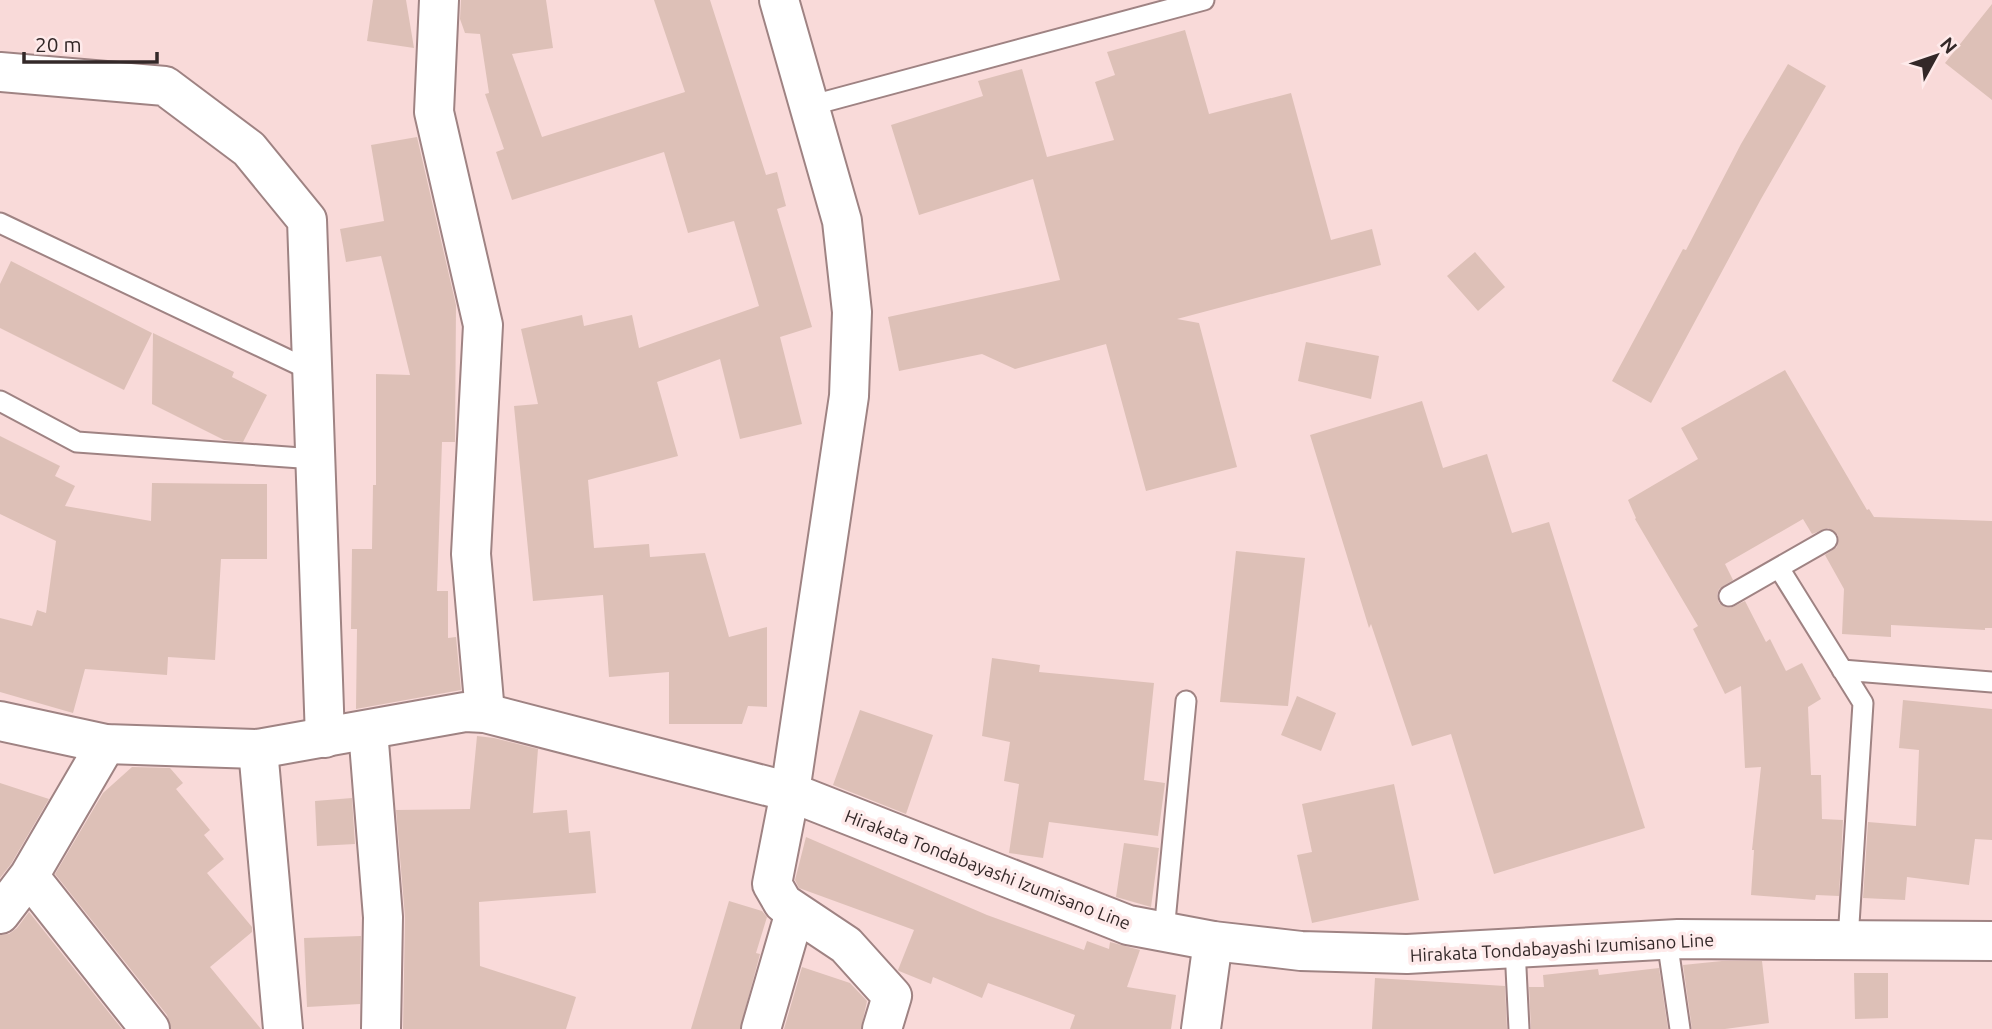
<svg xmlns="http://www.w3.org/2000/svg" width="1992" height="1029" font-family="Ubuntu,sans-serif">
  <rect width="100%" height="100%" fill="#f9dad9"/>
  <!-- building -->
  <path fill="#ddc0b7" d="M 373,0 L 406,0 L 414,48 L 367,41 Z
    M 461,0 L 546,0 L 553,48 L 512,54 L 542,137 L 685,92 L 654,0 L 710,0 L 766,175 L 777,172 L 786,206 L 777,209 L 812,327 L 780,337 L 802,424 L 740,439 L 720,359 L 657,382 L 678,456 L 588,480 L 594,548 L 649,544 L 650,557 L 705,553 L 729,637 L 767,627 L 767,707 L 748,706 L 742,724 L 669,724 L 669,672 L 609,677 L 603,595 L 533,601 L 514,406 L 538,404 L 521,329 L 582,315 L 584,326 L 632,315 L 639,348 L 759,306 L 734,221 L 688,233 L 664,152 L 512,200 L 496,152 L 504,149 L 485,94 L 489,93 L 480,34 L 465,33 L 460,19 Z
    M 1992,4 L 1992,100 L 1945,63 Z
    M 1185,30 L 1209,114 L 1291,93 L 1331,240 L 1372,229 L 1381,265 L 1177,319 L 1199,323 L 1237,467 L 1146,491 L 1106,344 L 1015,369 L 982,354 L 899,371 L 888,317 L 1060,280 L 1033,179 L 919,215 L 891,125 L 983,96 L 978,81 L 1022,69 L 1047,157 L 1114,140 L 1095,82 L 1115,75 L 1107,52 Z
    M 1788,64 L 1826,86 L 1761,199 L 1651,403 L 1612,381 L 1683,249 L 1686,250 L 1741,144 Z
    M 417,137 L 456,305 L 455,442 L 442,442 L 437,591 L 448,591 L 448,638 L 456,637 L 461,690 L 356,709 L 357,629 L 351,629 L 352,549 L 372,549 L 373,485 L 376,485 L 376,374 L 410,375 L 381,256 L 346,262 L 340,229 L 384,221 L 371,145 Z
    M 1475,252 L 1505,287 L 1478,311 L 1447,276 Z
    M 11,261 L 152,333 L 124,390 L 0,328 L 0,284 Z
    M 153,333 L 234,372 L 232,377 L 267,395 L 243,442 L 224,440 L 152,404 Z
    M 1306,342 L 1379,356 L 1371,399 L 1298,381 Z
    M 1785,370 L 1867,510 L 1869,509 L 1874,517 L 1992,521 L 1992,628 L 1985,628 L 1985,630 L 1891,625 L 1891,637 L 1842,634 L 1844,589 L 1825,555 L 1837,547 L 1838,535 L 1828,528 L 1812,534 L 1803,519 L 1725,564 L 1733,580 L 1719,589 L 1717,595 L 1719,603 L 1730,608 L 1745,601 L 1766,642 L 1770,639 L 1786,671 L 1802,663 L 1821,699 L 1808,707 L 1811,775 L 1821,775 L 1822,819 L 1843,820 L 1839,896 L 1816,895 L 1815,900 L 1751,895 L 1754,850 L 1752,850 L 1761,767 L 1745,768 L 1741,686 L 1725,694 L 1693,629 L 1698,626 L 1635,519 L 1636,518 L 1628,500 L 1698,459 L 1681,428 Z
    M 1422,401 L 1443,468 L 1487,454 L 1512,533 L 1549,522 L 1645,828 L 1494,874 L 1451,734 L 1412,746 L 1371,624 L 1369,628 L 1310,435 Z
    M 0,436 L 60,466 L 55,476 L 75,486 L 65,506 L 151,521 L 152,483 L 267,484 L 267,559 L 221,559 L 215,660 L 168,657 L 167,675 L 85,669 L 73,713 L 0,692 L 0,618 L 32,626 L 37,610 L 46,613 L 56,541 L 0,514 Z
    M 1236,551 L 1305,558 L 1288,706 L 1220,702 Z
    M 992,658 L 1040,665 L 1039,672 L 1154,683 L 1144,780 L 1165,783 L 1158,836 L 1049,822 L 1043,858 L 1009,853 L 1019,784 L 1004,781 L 1010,742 L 982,736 Z
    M 1297,696 L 1336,713 L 1321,751 L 1281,735 Z
    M 1903,700 L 1992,709 L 1992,840 L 1975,839 L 1969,885 L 1907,877 L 1905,900 L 1863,898 L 1868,822 L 1916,826 L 1919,750 L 1899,748 Z
    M 860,710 L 933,735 L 906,814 L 833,785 Z
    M 477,736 L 494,738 L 538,749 L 533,813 L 567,810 L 569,833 L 590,831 L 596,893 L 479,902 L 480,966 L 576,997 L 566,1029 L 403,1029 L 405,917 L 396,810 L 470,809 Z
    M 132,767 L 170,768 L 183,783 L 176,789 L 210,830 L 204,835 L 224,859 L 207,873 L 252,927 L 252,932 L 210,967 L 261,1029 L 171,1029 L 167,1015 L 55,874 L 103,793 Z
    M 0,783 L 49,799 L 11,864 L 0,878 Z
    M 1394,784 L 1419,900 L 1312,923 L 1297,855 L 1312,852 L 1302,804 Z
    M 352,798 L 355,844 L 317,846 L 315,801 Z
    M 806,837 L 987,915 L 1084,950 L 1087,941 L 1109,949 L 1110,942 L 1140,950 L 1127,987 L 1176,995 L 1171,1029 L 1070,1029 L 1075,1015 L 988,983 L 982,998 L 933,977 L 931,984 L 899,971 L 898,970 L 914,930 L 799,888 L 795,880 Z
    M 1124,843 L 1159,848 L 1151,907 L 1116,897 Z
    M 729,901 L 762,911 L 767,917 L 756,953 L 760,954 L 740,1029 L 691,1029 Z
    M 29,912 L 122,1029 L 0,1029 L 0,935 L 9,934 L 17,928 Z
    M 361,936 L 360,1004 L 307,1007 L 304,938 Z
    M 1722,961 L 1762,961 L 1769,1023 L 1725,1029 L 1692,1029 L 1683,965 Z
    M 802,967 L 850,983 L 867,1001 L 861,1029 L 784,1029 Z
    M 1659,968 L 1668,1029 L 1531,1029 L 1529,987 L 1544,987 L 1543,975 L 1598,969 L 1599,975 Z
    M 1854,973 L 1888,973 L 1888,1018 L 1855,1019 Z
    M 1375,978 L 1505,986 L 1507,1029 L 1372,1029 Z"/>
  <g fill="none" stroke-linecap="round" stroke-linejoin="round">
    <defs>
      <path id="lane" d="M 809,106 L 1204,0
        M 0,223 L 312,371
        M 0,401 L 77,442 L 315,459
        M 1779,568 L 1863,703 L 1848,940
        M 1729,596 L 1827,540
        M 1842,670 L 1992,682
        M 1164,932 L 1186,701
        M 1667,940 L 1680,1029
        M 1515,948 L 1519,1029"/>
      <path id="street" d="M 439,0 L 434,112 L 483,325 L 471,554 L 485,713
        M 0,72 L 165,86 L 249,149 L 307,220 L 325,738
        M 368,730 L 383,917 L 381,1029
        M 258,749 L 283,1029
        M 790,792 L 772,884 L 783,903 L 846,945 L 892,996 L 882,1029
        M 29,876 L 150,1029
        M 0,914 L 29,876 L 106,744
        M 761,1029 L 795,912
        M 1201,1029 L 1213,941"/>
      <path id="secondary" d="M 779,0 L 842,221 L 852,312 L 849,396 L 790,792"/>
      <path id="primary" d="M 0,721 L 106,744 L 258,749 L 465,712 L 485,713 L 790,792 L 1128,925 L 1213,941 L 1301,951 L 1407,954 L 1678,939 L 1992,941"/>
    </defs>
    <!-- lane casing -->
    <use href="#lane" stroke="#9f8383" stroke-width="23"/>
    <!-- street casing -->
    <use href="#street" stroke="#9f8383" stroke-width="42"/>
    <!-- secondary casing -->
    <use href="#secondary" stroke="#9f8383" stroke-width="42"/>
    <!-- primary casing -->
    <use href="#primary" stroke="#9f8383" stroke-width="42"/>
    <!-- lane -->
    <use href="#lane" stroke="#fff" stroke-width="19"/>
    <!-- street -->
    <use href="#street" stroke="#fff" stroke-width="38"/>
    <!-- secondary -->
    <use href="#secondary" stroke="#fff" stroke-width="38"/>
    <!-- primary -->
    <use href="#primary" stroke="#fff" stroke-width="38"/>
  </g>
  <g text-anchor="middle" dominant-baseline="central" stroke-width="7" stroke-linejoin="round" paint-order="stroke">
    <!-- street labels -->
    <g font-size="18" fill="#332828" stroke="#feeaea">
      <text transform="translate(988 869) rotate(21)">Hirakata Tondabayashi Izumisano Line</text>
      <text transform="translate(1562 947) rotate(-3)">Hirakata Tondabayashi Izumisano Line</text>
    </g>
  </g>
  <!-- north arrow -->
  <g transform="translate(1936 56) rotate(50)" stroke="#feeaea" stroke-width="5" paint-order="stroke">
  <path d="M0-5L12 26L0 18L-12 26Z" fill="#332828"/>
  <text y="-10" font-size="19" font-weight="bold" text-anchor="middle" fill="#332828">N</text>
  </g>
  <!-- scale -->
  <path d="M24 52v10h133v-10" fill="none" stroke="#332828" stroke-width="3.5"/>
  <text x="35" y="52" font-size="21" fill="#332828" stroke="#feeaea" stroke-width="5" paint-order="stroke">20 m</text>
</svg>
